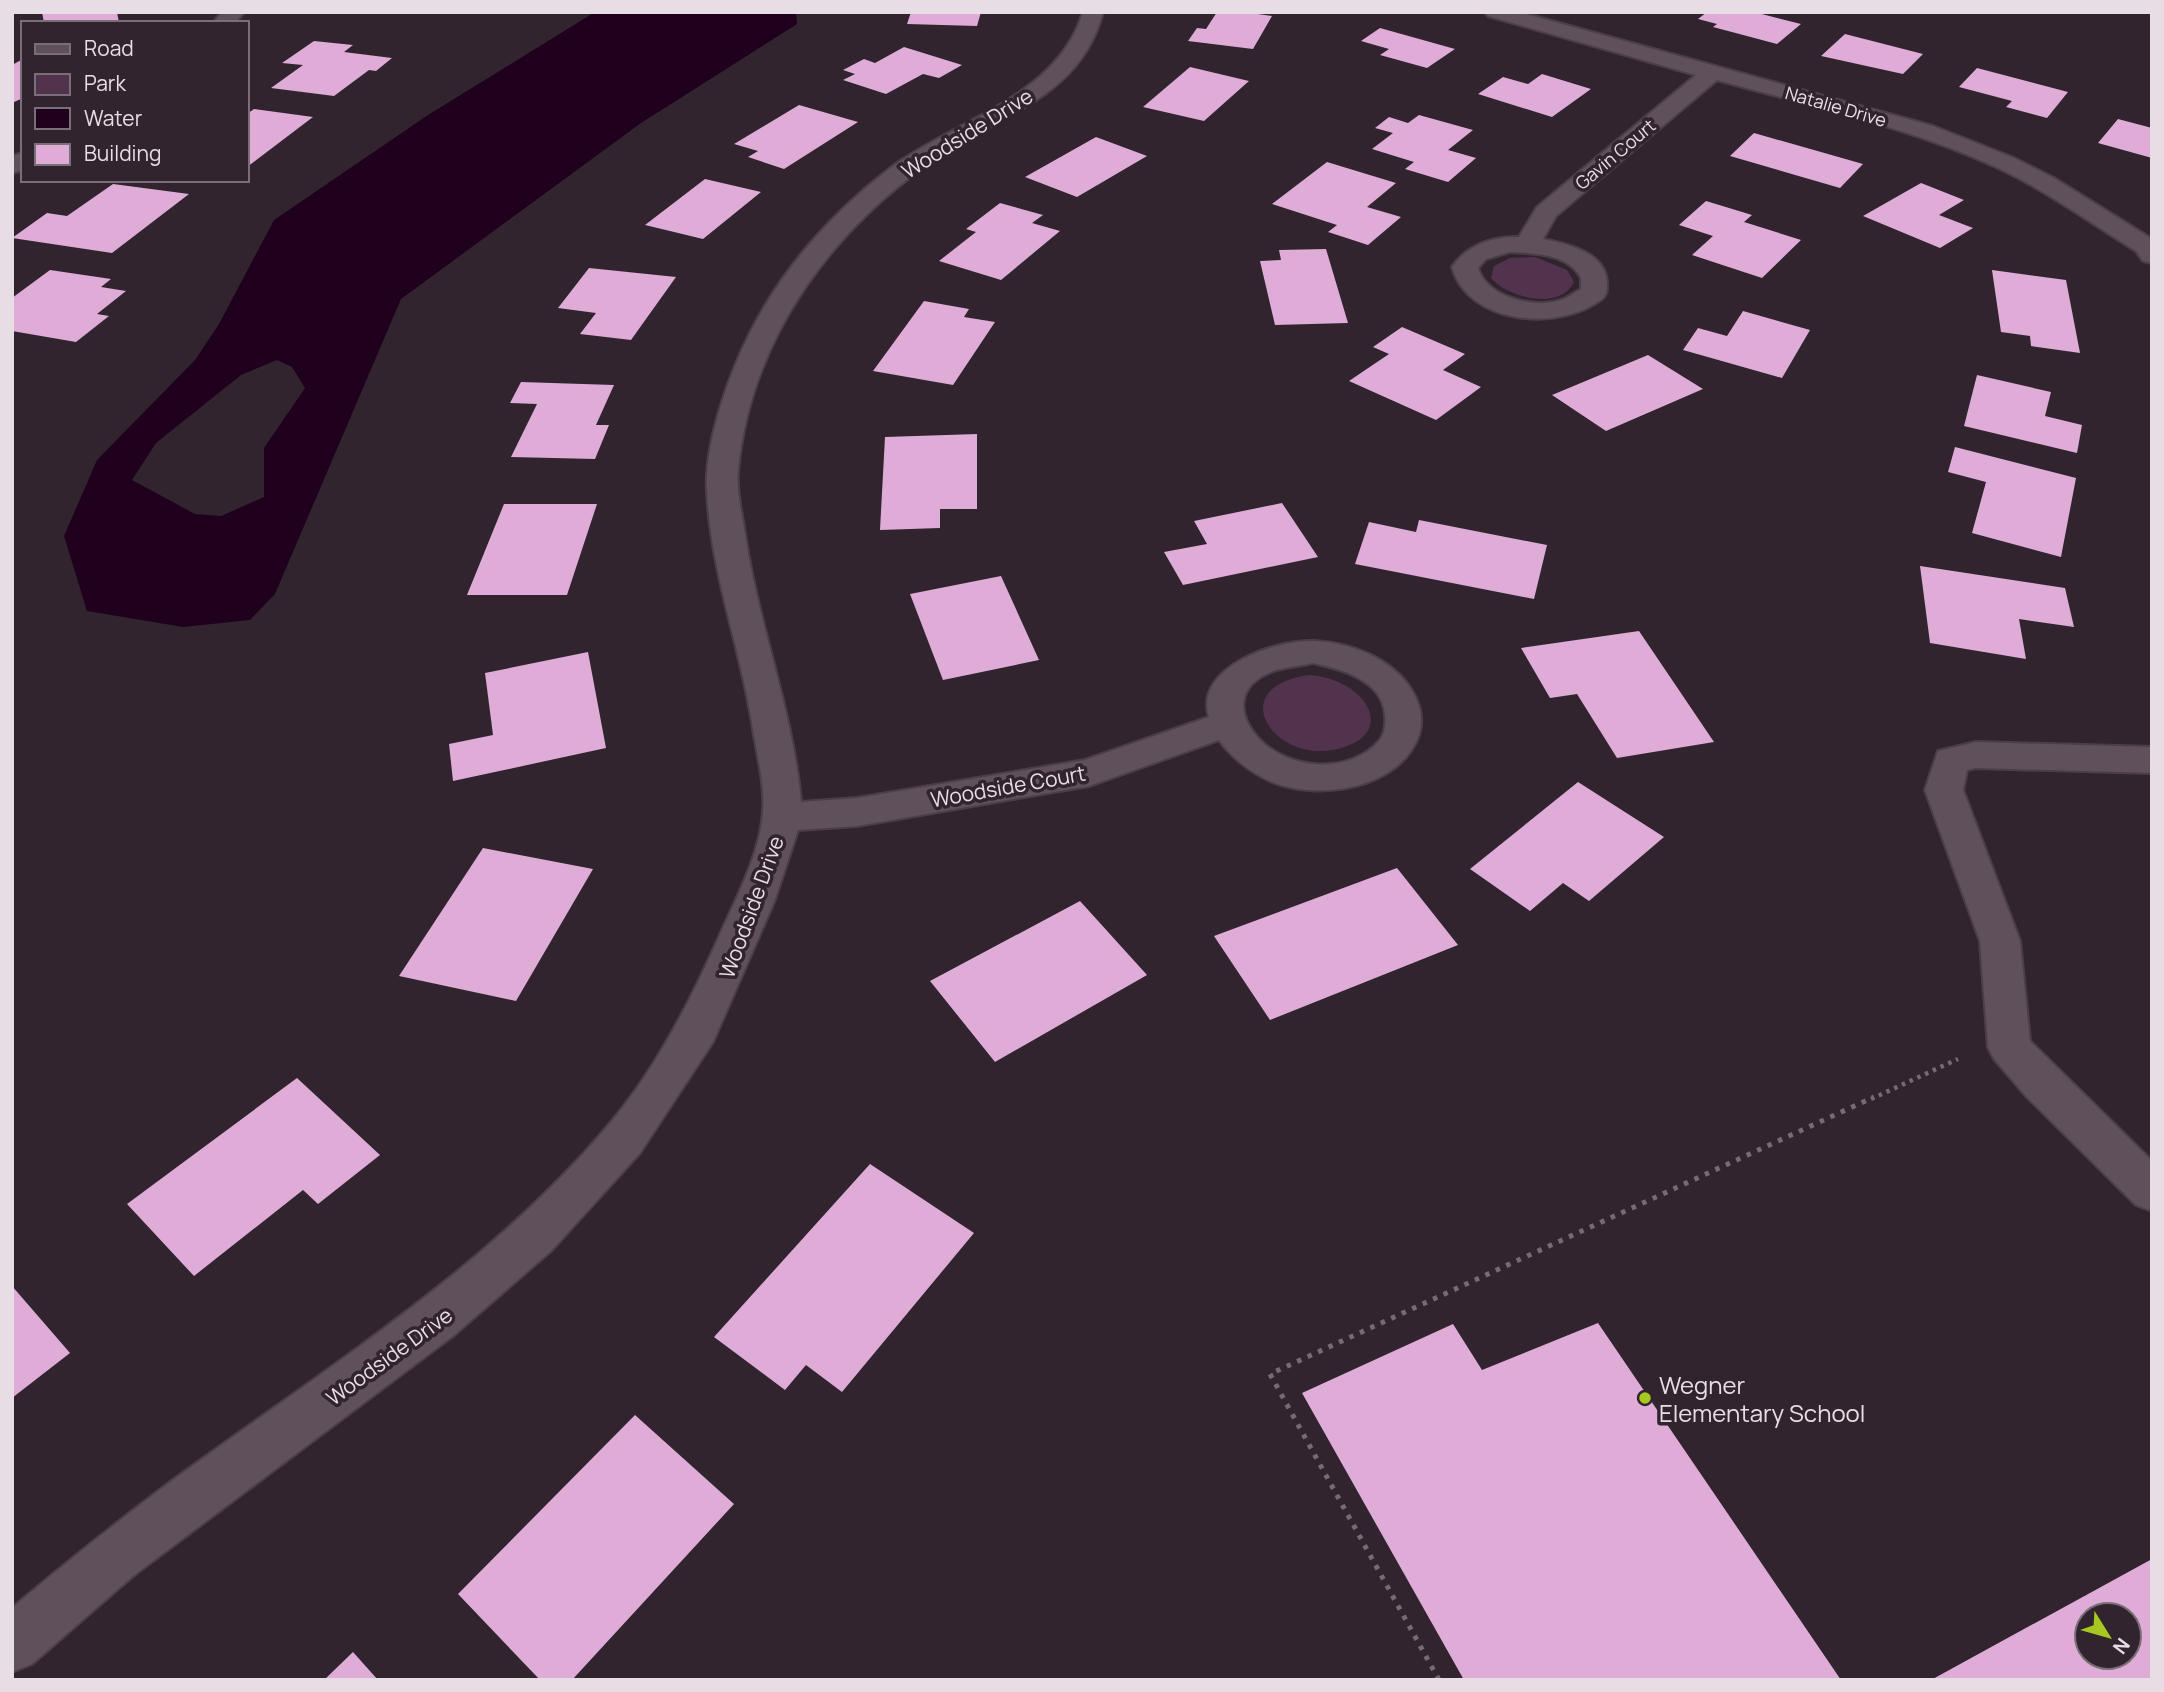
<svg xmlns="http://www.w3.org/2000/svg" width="2164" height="1692" font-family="Manrope,sans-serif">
  <rect width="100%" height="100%" fill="#31242f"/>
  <!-- green -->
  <path fill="#52334e" d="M 1535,257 L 1567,270 L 1574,282 C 1560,311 1508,298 1491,278 L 1494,266 L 1510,258 Z
    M 1310,675 C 1369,680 1400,737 1333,750 C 1271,761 1224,686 1310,675 Z"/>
  <!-- water -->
  <path fill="#1f001d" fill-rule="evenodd" d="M 595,12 L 796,12 L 797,24 L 641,123 L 401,299 L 275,594 L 250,620 L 183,627 L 87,611 L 64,536 L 97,460 L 195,360 L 219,324 L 274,220 L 428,115 ZM 277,360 L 292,367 L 305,388 L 264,448 L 264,497 L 221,516 L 195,514 L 132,480 L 156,443 L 241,375 Z"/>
  <!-- building -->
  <path fill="#deacd7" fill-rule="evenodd" d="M 42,12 L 117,12 L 119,23 L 44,23 Z
    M 911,12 L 981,12 L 977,26 L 907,24 Z
    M 1217,12 L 1244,12 L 1272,16 L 1253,49 L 1188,41 L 1197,28 L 1206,29 Z
    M 1707,12 L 1754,12 L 1801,24 L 1777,44 L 1713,27 L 1717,24 L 1698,19 Z
    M 1380,28 L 1455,49 L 1427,68 L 1380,55 L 1389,49 L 1361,41 Z
    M 1845,34 L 1923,54 L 1903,74 L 1821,56 Z
    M 314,41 L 353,45 L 344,52 L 392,58 L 376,71 L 369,70 L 334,96 L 271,88 L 303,65 L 282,63 Z
    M 904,47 L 962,65 L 939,78 L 923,74 L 886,94 L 843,80 L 855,74 L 843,70 L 864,59 L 875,63 Z
    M 23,59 L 23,98 L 12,103 L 12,65 Z
    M 1190,67 L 1249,81 L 1204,121 L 1143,107 Z
    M 1977,68 L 2068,92 L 2047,118 L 2006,107 L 2012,101 L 1959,87 Z
    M 1542,74 L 1591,89 L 1552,117 L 1478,94 L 1503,77 L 1528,84 Z
    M 799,105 L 858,122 L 784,169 L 748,157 L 758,151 L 734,144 Z
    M 254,109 L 313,117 L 247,167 L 247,114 Z
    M 1419,115 L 1473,130 L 1448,150 L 1476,158 L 1448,182 L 1405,169 L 1414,162 L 1372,149 L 1393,133 L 1375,128 L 1389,117 L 1408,123 Z
    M 2118,119 L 2152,128 L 2152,158 L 2098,143 Z
    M 1754,133 L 1863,164 L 1840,188 L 1730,156 Z
    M 1096,137 L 1147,156 L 1077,197 L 1025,177 Z
    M 1327,162 L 1396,183 L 1367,207 L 1401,217 L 1368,245 L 1328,232 L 1337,225 L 1272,204 Z
    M 705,179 L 761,192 L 703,239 L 645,225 Z
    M 1921,183 L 1964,200 L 1939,215 L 1973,228 L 1940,248 L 1863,216 Z
    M 113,184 L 189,194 L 112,253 L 12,238 L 47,213 L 67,216 Z
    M 1706,201 L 1752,215 L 1744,222 L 1801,240 L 1762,278 L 1692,255 L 1713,236 L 1679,225 Z
    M 1000,203 L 1043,215 L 1032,223 L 1060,231 L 1001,280 L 939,261 L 976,232 L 966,229 Z
    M 1326,249 L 1348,323 L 1275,325 L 1260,261 L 1281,260 L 1279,250 Z
    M 589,268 L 676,277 L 631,340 L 580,334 L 596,313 L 558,308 Z
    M 50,270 L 111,279 L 101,287 L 126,291 L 97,314 L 109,316 L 76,342 L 12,331 L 12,298 Z
    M 1992,270 L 2066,280 L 2080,353 L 2031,346 L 2030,336 L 2001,332 Z
    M 924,301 L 969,309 L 964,317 L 995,322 L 953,385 L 873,371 Z
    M 1743,311 L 1810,330 L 1782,378 L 1683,350 L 1698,328 L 1727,336 Z
    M 1402,327 L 1465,354 L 1443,370 L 1481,387 L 1436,420 L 1349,381 L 1389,354 L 1373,347 Z
    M 1648,355 L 1703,389 L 1606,431 L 1552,395 Z
    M 1977,375 L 2051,392 L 2045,416 L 2082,425 L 2077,453 L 1964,426 Z
    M 521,382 L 614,385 L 596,425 L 609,425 L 595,459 L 511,457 L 537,404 L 510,403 Z
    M 977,434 L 977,509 L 940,509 L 940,528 L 880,530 L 885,437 Z
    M 1955,447 L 2076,478 L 2061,557 L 1972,533 L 1986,482 L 1948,472 Z
    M 1282,503 L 1318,557 L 1183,585 L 1164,552 L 1207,544 L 1194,521 Z
    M 504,504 L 597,504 L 567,595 L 467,595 Z
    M 1419,520 L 1547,545 L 1534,599 L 1355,564 L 1369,522 L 1416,532 Z
    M 1920,566 L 2065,588 L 2074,627 L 2019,619 L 2026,659 L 1930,643 Z
    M 1001,576 L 1039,660 L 943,680 L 910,594 Z
    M 1639,631 L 1714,742 L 1617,758 L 1577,694 L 1550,698 L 1521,648 Z
    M 588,652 L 606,748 L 453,781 L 449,744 L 493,735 L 485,673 Z
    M 1578,782 L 1664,837 L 1589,901 L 1563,883 L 1530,911 L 1470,869 Z
    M 483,848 L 593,869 L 516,1001 L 399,976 Z
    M 1397,868 L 1458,945 L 1270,1020 L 1214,936 Z
    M 1080,901 L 1147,975 L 995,1062 L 930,981 Z
    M 297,1078 L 380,1155 L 318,1204 L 303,1190 L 194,1276 L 127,1204 Z
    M 870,1164 L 974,1233 L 842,1392 L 806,1365 L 785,1390 L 714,1337 Z
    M 12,1286 L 70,1353 L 12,1398 Z
    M 1598,1323 L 1841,1680 L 1464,1680 L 1302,1393 L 1453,1324 L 1482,1370 Z
    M 635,1415 L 734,1504 L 572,1680 L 540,1680 L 458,1594 Z
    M 2152,1559 L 2152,1680 L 1931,1680 ZM 2087,1615 L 2129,1615 L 2129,1657 L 2087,1657 Z
    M 353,1652 L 378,1680 L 324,1680 Z"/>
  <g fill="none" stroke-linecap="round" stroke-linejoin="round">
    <defs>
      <path id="minor" d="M 222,12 L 244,12 L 235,23 L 213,23 Z
        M 1083,12 L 1103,12 C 1081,95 1007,112 943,154 C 834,225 750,338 738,471 C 736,492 742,512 745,534 C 758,624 793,711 801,802 L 857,798 L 1085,760 L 1209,717 C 1193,667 1277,639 1315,641 C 1351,643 1391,658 1411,689 C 1420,703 1424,719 1419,735 C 1400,789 1319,801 1272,782 C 1250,772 1233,759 1219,740 L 1089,786 L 857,826 L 798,830 L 774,902 L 713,1042 L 640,1153 L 552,1250 L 453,1336 L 133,1576 L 32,1664 L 12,1672 L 12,1608 C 74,1556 136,1506 202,1459 C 343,1357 492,1262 606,1128 C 654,1072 688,1006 718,939 C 735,900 760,855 763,812 C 765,784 757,755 753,729 C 741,649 711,573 707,492 C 704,444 729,374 751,331 C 784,266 835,210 893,166 C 958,119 1058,96 1083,12 ZM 1313,663 C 1341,669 1383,680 1385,715 C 1386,724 1385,734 1379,741 C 1349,775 1289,770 1259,739 C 1236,714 1237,686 1271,672 C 1283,667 1300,666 1313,663 Z
        M 1485,12 L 1519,12 L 1933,126 L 2014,158 L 2054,178 L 2152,239 L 2152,263 L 2143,261 L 2136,251 C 2091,223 2047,191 1998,168 C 1909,127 1811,106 1717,80 L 1556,216 L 1543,239 C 1568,244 1608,253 1607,285 C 1607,291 1607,295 1602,299 C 1560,332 1468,325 1452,267 C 1467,245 1493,236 1519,237 L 1537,207 L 1696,75 L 1488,16 ZM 1510,252 C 1534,253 1569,254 1581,278 L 1581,289 C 1575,292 1568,298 1561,300 C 1533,309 1487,297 1478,268 L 1486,259 Z
        M 23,153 L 23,170 L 12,173 L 12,156 Z
        M 1976,742 L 2152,747 L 2152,773 L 1976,768 L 1967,770 L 1963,790 L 2020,941 L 2030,1041 L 2152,1161 L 2152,1211 L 2136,1205 L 2025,1095 L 1994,1059 L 1988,1047 L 1980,941 L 1925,790 L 1938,751 Z"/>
    </defs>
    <!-- minor casing -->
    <use href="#minor" stroke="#4a3f48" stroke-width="4"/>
    <!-- path-far1 -->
    <path stroke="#766a74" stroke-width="4.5" stroke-dasharray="3.5 5" stroke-linecap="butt" d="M 1871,1099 L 1958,1059"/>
    <!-- path -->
    <path stroke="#766a74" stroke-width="5" stroke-dasharray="4.5 7" stroke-linecap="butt" d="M 1439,1680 L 1270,1374 L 1874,1097"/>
    <!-- minor -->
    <use href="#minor" fill="#5f505c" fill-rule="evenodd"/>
  </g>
  <!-- markers -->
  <circle fill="#a6c820" stroke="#31242f" stroke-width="2.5" cx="1645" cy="1398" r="7"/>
  <g text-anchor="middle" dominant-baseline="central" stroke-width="7" stroke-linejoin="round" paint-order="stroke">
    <!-- far-street labels -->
    <g font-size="18" fill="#e7dee5" stroke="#31242f">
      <text transform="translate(1836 106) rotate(16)">Natalie Drive</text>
      <text transform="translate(1615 154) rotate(-40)">Gavin Court</text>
    </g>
    <!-- street labels -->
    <g font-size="21" fill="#e7dee5" stroke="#31242f">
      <text transform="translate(967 133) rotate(-32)">Woodside Drive</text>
      <text transform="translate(1008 786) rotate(-10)">Woodside Court</text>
      <text transform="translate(751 907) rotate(-70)">Woodside Drive</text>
      <text transform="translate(389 1356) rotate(-36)">Woodside Drive</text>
    </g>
    <!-- near-poi labels -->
    <g font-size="24" fill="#e7dee5" stroke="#31242f" text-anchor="start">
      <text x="1659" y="1384">Wegner<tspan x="1659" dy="28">Elementary School</tspan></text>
    </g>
  </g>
  <!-- border -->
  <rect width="2164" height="1692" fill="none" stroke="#e7dee5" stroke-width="28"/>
  <!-- legend -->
  <rect x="21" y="21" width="228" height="161" fill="#31242f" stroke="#7a6e78" stroke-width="2"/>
  <rect x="35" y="44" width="35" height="10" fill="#5f505c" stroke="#7a6e78" stroke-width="2"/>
  <text x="84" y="56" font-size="21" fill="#e7dee5">Road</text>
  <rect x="35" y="74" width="35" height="21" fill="#52334e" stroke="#7a6e78" stroke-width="2"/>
  <text x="84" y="91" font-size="21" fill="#e7dee5">Park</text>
  <rect x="35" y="108" width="35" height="21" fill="#1f001d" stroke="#7a6e78" stroke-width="2"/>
  <text x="84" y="126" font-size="21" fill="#e7dee5">Water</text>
  <rect x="35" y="144" width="35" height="21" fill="#deacd7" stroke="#7a6e78" stroke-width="2"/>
  <text x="84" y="161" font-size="21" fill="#e7dee5">Building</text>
  <!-- north arrow -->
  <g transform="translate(2108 1636) rotate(127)"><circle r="33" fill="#31242f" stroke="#7a6e78" stroke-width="2"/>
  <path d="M0-5L12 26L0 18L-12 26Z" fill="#a6c820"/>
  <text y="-10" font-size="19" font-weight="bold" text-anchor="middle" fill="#e7dee5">N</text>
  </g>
</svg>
